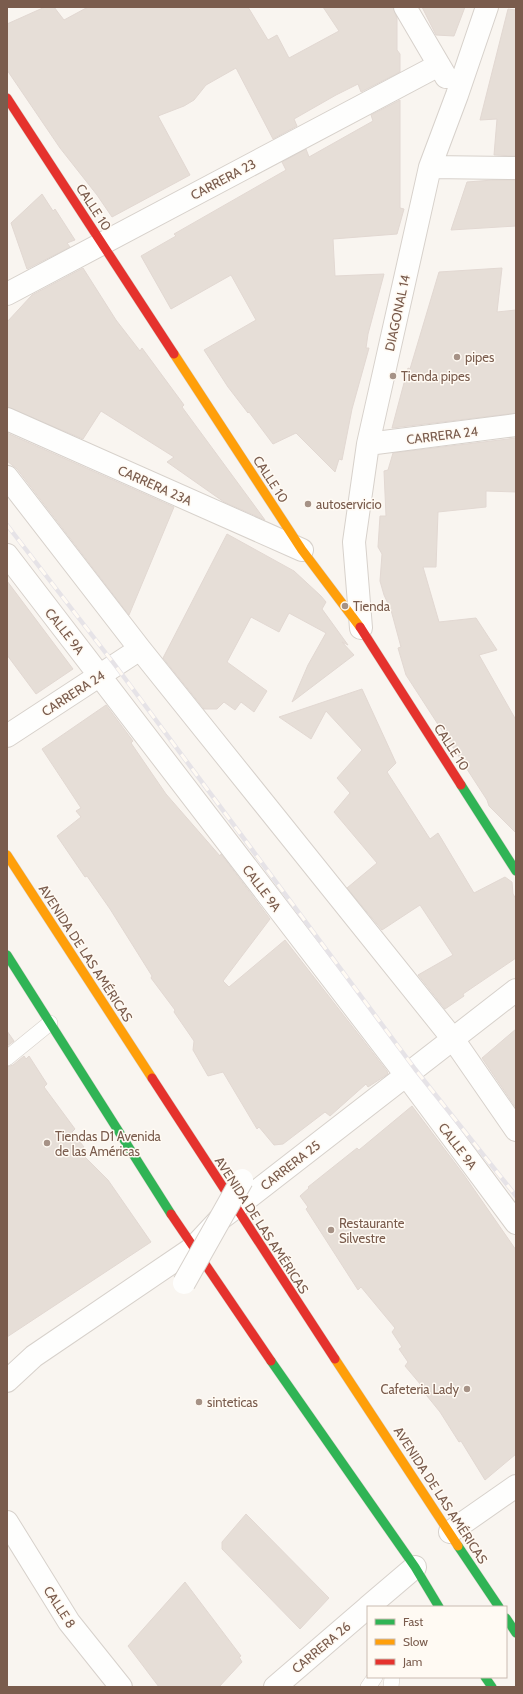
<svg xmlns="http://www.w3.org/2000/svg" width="523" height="1694" font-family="Cabin,sans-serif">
  <rect width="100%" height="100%" fill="#f9f5f0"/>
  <!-- building -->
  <path fill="#e6ded7" stroke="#e2d8d2" d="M 45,7 L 54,7 L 64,20 L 88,7 L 248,7 L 268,40 L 277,35 L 289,58 L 339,31 L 323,7 L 393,7 L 397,18 L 397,50 L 400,54 L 400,72 L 361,92 L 358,84 L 336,95 L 294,119 L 297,126 L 273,139 L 236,68 L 206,85 L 194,100 L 184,106 L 158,116 L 190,175 L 112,217 L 97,195 L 60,148 L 7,70 L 7,24 Z
    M 422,7 L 465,7 L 454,36 L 436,35 Z
    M 508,9 L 516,10 L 516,156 L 494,155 L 497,119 L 480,120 Z
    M 400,100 L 400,208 L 404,209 L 397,234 L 333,239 L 335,276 L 384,274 L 368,334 L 366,348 L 369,348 L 352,409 L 342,460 L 339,459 L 335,472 L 296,433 L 273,444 L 249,412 L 248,413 L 228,387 L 204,350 L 256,320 L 231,275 L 171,309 L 141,256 L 176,236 L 174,234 L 286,170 L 282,162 L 306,149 L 309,157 L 373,121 L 371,115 Z
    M 493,180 L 516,180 L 516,226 L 451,230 L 467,182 Z
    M 42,194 L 53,211 L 55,209 L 75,240 L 67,243 L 70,247 L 27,269 L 11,223 Z
    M 83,268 L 116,320 L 140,351 L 142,348 L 184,405 L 182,407 L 265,520 L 224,502 L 167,462 L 174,457 L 101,411 L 83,439 L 7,407 L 7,322 L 32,295 Z
    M 502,268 L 497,312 L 516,310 L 516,413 L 392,428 L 408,368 L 410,369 L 439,272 Z
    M 7,433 L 174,507 L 129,615 L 17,469 L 7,461 Z
    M 516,438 L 516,492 L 486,491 L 486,507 L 438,512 L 436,567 L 423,567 L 439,622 L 476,618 L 497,650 L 479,655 L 516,720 L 516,833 L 489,806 L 487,800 L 406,675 L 398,648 L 401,647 L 391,610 L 384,595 L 380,581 L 382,554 L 378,547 L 380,516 L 386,516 L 384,471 L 388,470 L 393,453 Z
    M 227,534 L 294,571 L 321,596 L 326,602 L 322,609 L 348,645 L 342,642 L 354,655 L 292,702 L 308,665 L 326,633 L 289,613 L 279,632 L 251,617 L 227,662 L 267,691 L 254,712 L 241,702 L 235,710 L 224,702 L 217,709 L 204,709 L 163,658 Z
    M 7,581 L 73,669 L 36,694 L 7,655 Z
    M 362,689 L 396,763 L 387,772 L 430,839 L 438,833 L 474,893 L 505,877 L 512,882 L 513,894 L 516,899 L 516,958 L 463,994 L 464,996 L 445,1009 L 418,975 L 453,955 L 420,905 L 382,930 L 347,888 L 377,863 L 334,812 L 350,793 L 337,778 L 362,750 L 326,711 L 311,739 L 279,717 Z
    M 106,705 L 133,741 L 131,743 L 166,794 L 220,856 L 221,854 L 270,919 L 223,981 L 229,987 L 285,940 L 387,1071 L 388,1074 L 368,1087 L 366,1084 L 330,1116 L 325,1112 L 283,1144 L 274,1145 L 259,1127 L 257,1129 L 223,1072 L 208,1076 L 193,1050 L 194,1041 L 174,1012 L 175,1010 L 151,978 L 152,976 L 110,909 L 87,876 L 85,877 L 57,836 L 81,817 L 76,811 L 81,808 L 42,749 Z
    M 516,1029 L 516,1108 L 482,1058 Z
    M 7,1031 L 14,1041 L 7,1046 Z
    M 24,1056 L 26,1059 L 29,1056 L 47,1084 L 44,1087 L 75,1129 L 72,1132 L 84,1147 L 81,1150 L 84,1153 L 83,1155 L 108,1180 L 151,1242 L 7,1337 L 7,1067 L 13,1065 Z
    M 412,1106 L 464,1175 L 516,1250 L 516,1454 L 485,1480 L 461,1441 L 459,1442 L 440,1412 L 419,1386 L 421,1385 L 405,1366 L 408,1362 L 399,1349 L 402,1347 L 392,1332 L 395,1328 L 361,1287 L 358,1290 L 306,1209 L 308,1207 L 300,1196 L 309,1188 L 308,1187 L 357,1148 L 359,1150 Z
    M 246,1514 L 329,1598 L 300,1629 L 222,1549 L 222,1542 Z
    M 185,1582 L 241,1656 L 239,1657 L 242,1662 L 219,1687 L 159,1687 L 128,1646 Z"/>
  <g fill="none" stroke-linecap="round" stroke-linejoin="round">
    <defs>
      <path id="lane" d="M 7,1058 L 50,1023
        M 368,1687 L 375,1677
        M 391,1687 L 392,1677"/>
      <path id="street" d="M 405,7 L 446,77
        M 430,167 L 516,168
        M 7,294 L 439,65
        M 7,419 L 302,550
        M 368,444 L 516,425
        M 7,477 L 140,649 L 453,1039 L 516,1130
        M 7,555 L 406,1075 L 516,1223
        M 361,628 L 354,542 L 368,444 L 430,167 L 457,95 L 487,7
        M 7,736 L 140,649
        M 7,1381 L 34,1356 L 193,1248 L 219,1220 L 235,1208 L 516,990
        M 7,1522 L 69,1622 L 121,1687
        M 450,1532 L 516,1486
        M 368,1607 L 415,1567
        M 275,1687 L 368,1607"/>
      <path id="fast" d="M 461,785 L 516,871
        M 7,955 L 171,1214
        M 271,1361 L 415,1567 L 439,1607
        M 458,1546 L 499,1607
        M 506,1618 L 516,1633
        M 485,1677 L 492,1687"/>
      <path id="slow" d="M 174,354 L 302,550 L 360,627
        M 7,855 L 152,1078
        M 335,1359 L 458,1546"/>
      <path id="jam" d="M 7,98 L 174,354
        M 360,627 L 461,785
        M 152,1078 L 335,1359
        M 171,1214 L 271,1361"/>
    </defs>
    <!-- lane casing -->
    <use href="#lane" stroke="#d7d1cb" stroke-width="16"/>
    <!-- street casing -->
    <use href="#street" stroke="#d7d1cb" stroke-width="24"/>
    <!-- fast casing -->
    <use href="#fast" stroke="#d9d2cb" stroke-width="10"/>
    <!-- slow casing -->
    <use href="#slow" stroke="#d9d2cb" stroke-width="10"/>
    <!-- jam casing -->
    <use href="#jam" stroke="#d9d2cb" stroke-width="10"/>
    <!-- lane -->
    <use href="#lane" stroke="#fefefd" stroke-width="15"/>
    <!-- street -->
    <use href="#street" stroke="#fefefd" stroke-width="22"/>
    <!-- fast -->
    <use href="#fast" stroke="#30b455" stroke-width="9"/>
    <!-- slow -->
    <use href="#slow" stroke="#ff9f0a" stroke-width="9"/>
    <!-- jam -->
    <use href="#jam" stroke="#e5322d" stroke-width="9"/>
    <defs>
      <path id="rail" d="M 7,525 L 115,665 L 415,1069 L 516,1196"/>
    </defs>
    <!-- rail casing -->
    <use href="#rail" stroke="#e6e3e7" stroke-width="4.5"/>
    <!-- rail -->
    <use href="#rail" stroke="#fffaf3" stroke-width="3" stroke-dasharray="9" stroke-linecap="butt"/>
    <defs>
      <path id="street-bridge" d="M 184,1283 L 242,1180"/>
    </defs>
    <!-- street-bridge casing -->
    <use href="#street-bridge" stroke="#d7d1cb" stroke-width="24" stroke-linecap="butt"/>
    <!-- street-bridge -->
    <use href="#street-bridge" stroke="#fefefd" stroke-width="22"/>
  </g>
  <!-- markers -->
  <g fill="#a69286" stroke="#fffaf3" stroke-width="1.5">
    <circle cx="457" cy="357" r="4"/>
    <circle cx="393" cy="376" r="4"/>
    <circle cx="308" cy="504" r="4"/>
    <circle cx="345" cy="606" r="4"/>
    <circle cx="47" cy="1143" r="4"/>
    <circle cx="331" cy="1230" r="4"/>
    <circle cx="467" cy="1389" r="4"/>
    <circle cx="199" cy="1402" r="4"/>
  </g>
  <g text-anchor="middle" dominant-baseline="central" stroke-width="3" stroke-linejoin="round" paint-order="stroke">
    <!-- street labels -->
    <g font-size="13" fill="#7a5c4d" stroke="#fffaf3">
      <text transform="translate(223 179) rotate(-28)">CARRERA 23</text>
      <text transform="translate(94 207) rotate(57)">CALLE 10</text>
      <text transform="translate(397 313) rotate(-78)">DIAGONAL 14</text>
      <text transform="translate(442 435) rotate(-7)">CARRERA 24</text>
      <text transform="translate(271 479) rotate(57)">CALLE 10</text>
      <text transform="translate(155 485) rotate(24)">CARRERA 23A</text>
      <text transform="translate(65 631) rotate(52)">CALLE 9A</text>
      <text transform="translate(73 693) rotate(-33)">CARRERA 24</text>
      <text transform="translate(452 747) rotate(57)">CALLE 10</text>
      <text transform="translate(262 888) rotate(53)">CALLE 9A</text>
      <text transform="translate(86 953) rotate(57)">AVENIDA DE LAS AMÉRICAS</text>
      <text transform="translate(458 1146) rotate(53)">CALLE 9A</text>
      <text transform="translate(290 1165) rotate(-38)">CARRERA 25</text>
      <text transform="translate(262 1225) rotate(57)">AVENIDA DE LAS AMÉRICAS</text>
      <text transform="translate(441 1495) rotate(57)">AVENIDA DE LAS AMÉRICAS</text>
      <text transform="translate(60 1607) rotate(57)">CALLE 8</text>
      <text transform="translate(321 1647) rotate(-40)">CARRERA 26</text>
    </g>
    <!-- poi labels -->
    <g font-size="13" fill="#7a5c4d" stroke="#fffaf3" text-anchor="start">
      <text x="465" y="357">pipes</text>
      <text x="401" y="376">Tienda pipes</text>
      <text x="316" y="504">autoservicio</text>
      <text x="353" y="606">Tienda</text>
      <text x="55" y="1136">Tiendas D1 Avenida<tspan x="55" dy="15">de las Américas</tspan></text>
      <text x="339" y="1223">Restaurante<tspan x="339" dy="15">Silvestre</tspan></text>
      <text x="459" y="1389" text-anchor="end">Cafeteria Lady</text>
      <text x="207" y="1402">sinteticas</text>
    </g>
  </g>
  <!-- border -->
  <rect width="523" height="1694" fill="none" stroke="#7a5c4d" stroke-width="16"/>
  <!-- legend -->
  <rect x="367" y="1606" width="140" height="72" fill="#fffaf3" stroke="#cabbb1"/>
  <rect x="375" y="1619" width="20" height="6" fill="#30b455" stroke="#cabbb1"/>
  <text x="403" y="1626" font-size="12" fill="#7a5c4d">Fast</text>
  <rect x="375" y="1639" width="20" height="6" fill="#ff9f0a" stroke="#cabbb1"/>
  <text x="403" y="1646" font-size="12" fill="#7a5c4d">Slow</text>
  <rect x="375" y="1659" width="20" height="6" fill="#e5322d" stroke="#cabbb1"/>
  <text x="403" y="1666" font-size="12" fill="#7a5c4d">Jam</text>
</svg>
